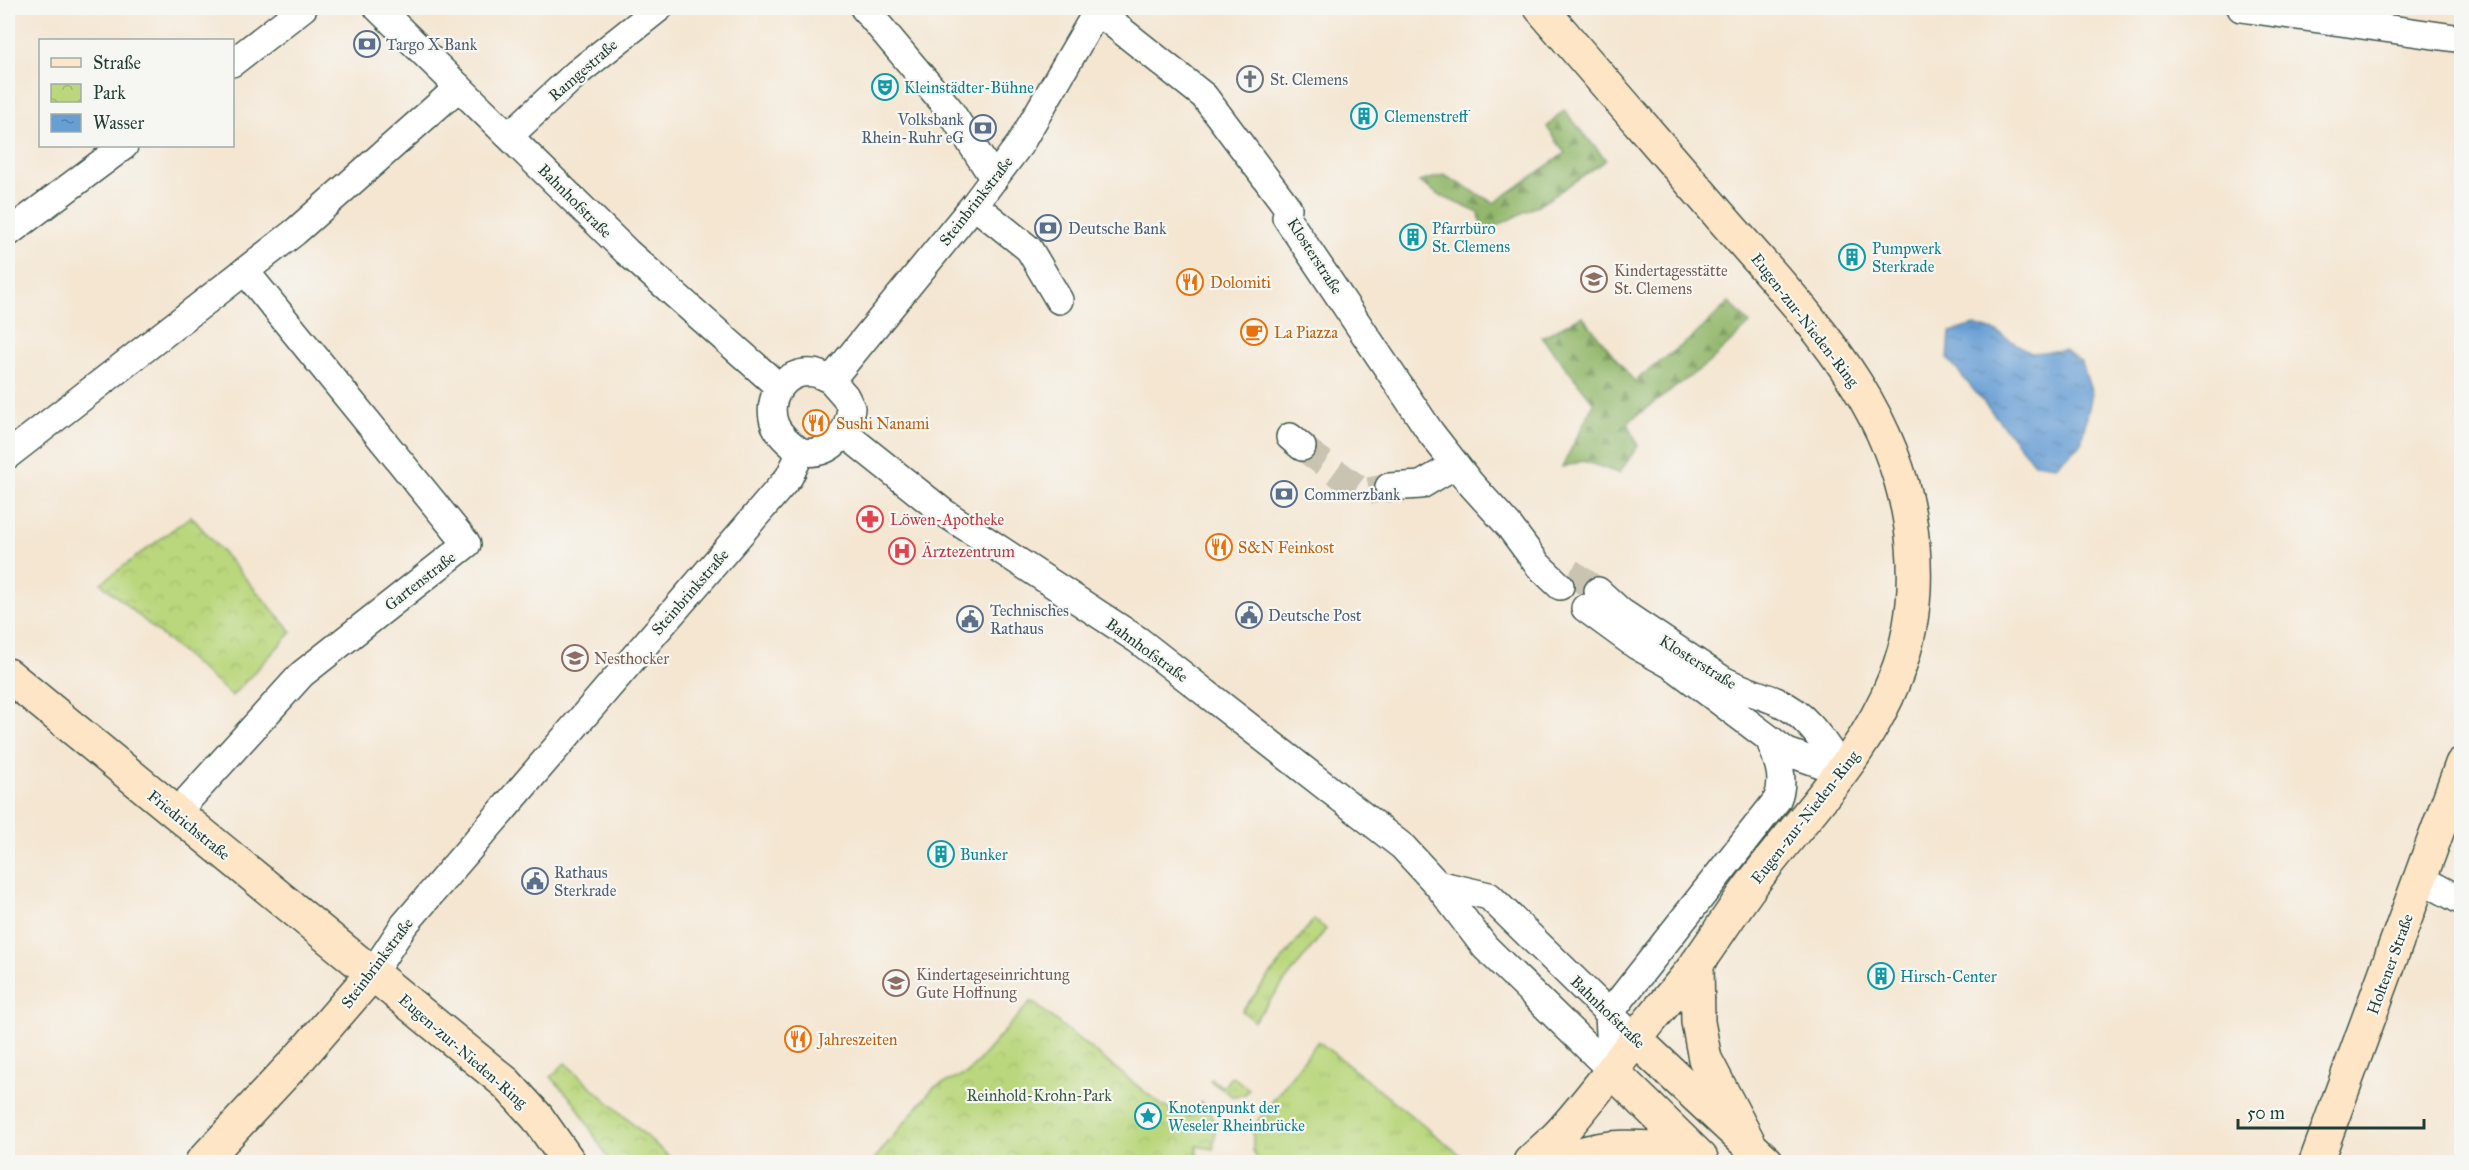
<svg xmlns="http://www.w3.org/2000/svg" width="2469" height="1170" font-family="'IM FELL Great Primer',serif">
  <defs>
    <pattern id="grass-tufts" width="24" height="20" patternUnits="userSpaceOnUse" patternTransform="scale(1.5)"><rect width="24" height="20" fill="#bad77d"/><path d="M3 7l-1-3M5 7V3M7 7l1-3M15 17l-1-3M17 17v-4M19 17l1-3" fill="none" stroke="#9fb96d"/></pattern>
    <pattern id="forest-firs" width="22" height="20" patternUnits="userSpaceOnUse" patternTransform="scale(1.5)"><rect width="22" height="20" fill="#93b86c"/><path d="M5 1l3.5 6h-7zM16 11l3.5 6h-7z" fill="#77975a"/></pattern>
    <pattern id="park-crowns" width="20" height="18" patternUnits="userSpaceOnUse" patternTransform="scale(1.5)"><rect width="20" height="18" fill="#bad77d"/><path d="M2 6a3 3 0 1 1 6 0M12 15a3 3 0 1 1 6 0" fill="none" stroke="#9fb96d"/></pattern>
    <pattern id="water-ripples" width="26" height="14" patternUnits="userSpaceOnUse" patternTransform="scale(1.5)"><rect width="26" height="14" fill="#679ed4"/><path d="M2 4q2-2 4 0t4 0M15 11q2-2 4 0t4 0" fill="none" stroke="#5482ad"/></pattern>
  </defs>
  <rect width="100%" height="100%" fill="#f6f6f2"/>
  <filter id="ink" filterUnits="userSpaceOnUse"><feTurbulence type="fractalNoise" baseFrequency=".0167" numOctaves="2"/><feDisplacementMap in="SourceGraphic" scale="12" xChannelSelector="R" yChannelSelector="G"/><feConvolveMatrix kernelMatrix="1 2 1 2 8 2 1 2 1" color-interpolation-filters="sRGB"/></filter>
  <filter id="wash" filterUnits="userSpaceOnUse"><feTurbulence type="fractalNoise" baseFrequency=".008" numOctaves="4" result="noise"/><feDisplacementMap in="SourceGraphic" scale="24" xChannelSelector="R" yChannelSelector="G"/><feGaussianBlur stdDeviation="1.35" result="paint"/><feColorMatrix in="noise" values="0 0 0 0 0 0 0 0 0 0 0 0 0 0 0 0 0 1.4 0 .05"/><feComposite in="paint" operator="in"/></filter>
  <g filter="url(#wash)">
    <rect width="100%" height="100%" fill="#f4e6d1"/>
    <!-- grass -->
    <path fill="url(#grass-tufts)" stroke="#6c8a58" stroke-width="1.5" d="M 1314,919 L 1326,929 L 1254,1021 L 1242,1011 Z
      M 1318,1041 L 1469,1162 L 1259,1162 L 1253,1151 L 1253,1127 Z
      M 1232,1076 L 1249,1089 L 1244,1095 L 1232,1096 L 1210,1081 L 1211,1079 L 1223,1087 Z"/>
    <!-- forest -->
    <path fill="url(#forest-firs)" stroke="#597a50" stroke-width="1.5" d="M 1564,110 L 1606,160 L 1544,202 L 1483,233 L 1479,213 L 1441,196 L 1419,182 L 1444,175 L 1494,203 L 1565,153 L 1547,127 Z
      M 1729,302 L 1750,324 L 1707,364 L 1628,422 L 1638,446 L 1619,473 L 1583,461 L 1562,467 L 1594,403 L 1542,337 L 1582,316 L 1634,381 L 1693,337 Z"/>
    <!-- park -->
    <path fill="url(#park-crowns)" stroke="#6c8a58" stroke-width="1.5" d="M 191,516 L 292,632 L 232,696 L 101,583 Z
      M 1031,1001 L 1164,1107 L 1191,1116 L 1201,1102 C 1216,1116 1217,1129 1213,1149 L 1197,1146 L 1198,1162 L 872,1162 L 934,1087 L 967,1074 Z
      M 565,1063 L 675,1162 L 610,1162 L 575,1103 L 551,1077 Z"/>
    <!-- water -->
    <path fill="url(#water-ripples)" stroke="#436e84" stroke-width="1.5" d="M 1974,325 L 1997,332 L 2031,353 L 2064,350 L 2082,363 L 2092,394 L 2081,443 L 2056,466 L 2034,463 L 1948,359 L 1950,332 Z"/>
  </g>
  <g filter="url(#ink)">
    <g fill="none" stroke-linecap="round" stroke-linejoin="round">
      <!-- street-tunnel -->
      <path stroke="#c9c4b2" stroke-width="27" stroke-dasharray="27 14" stroke-linecap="butt" d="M 1302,447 L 1363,492 L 1389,487
        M 1570,572 L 1598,591"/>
      <defs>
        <path id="street" d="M 378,8 L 627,252 L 779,387
          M 864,8 L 949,109 L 994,179
          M 2241,8 L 2462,39
          M 1097,11 L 1204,96 L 1288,208 L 1286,217 L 1431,433 L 1470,483 L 1509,526 L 1538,565 L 1560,586
          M 232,63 L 303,8
          M 509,136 L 577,73 L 659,8
          M 974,205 L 1029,249 L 1059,300
          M 8,233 L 124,146
          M 844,433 L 943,512 L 1138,640 L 1403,847 L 1437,884 L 1485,947 L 1612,1071
          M 1290,437 L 1302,447
          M 801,452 C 791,445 780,436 775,425 C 765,399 784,369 814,373 C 820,374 826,378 831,380
          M 8,455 L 295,232 L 459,87
          M 1389,487 L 1421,485 L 1455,465
          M 1598,591 L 1621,612 L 1723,680 C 1740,689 1758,694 1776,701 C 1807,713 1826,746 1844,772
          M 1585,608 L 1637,646 L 1673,666 L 1787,752 L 1844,772
          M 175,814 L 302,674 L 467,544 L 245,271
          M 2421,879 L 2462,901
          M 1437,884 L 1489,896 L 1622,1026
          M 372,974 L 404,925 L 789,477 L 801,452 C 830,456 848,436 851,408 L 845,396 L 831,380 L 974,205 L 1020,144 L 1099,8
          M 1612,1071 L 1609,1014 L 1777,800 C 1786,779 1778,761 1770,741"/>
        <path id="secondary" d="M 8,675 L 506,1083 L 537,1117 L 569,1162
          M 1697,963 L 1698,1022 L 1705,1059 L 1750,1145
          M 1636,1040 L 1767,1162
          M 1612,1071 L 1701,1158
          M 202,1162 L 301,1056 L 372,974
          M 1530,1162 C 1541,1151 1555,1140 1565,1128 C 1595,1094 1621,1058 1649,1022 C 1665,1002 1683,983 1698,962 C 1719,933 1737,903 1759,875 C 1808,811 1866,754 1895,678 C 1912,636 1917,591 1913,546 C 1902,408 1807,316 1721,217 C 1661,147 1600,78 1541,8
          M 1560,1162 C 1604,1141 1648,1147 1695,1152
          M 2316,1162 L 2462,764"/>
      </defs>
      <!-- street casing -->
      <use href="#street" stroke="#3f564c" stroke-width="30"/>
      <!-- secondary casing -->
      <use href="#secondary" stroke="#3f564c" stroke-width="36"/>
      <!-- street -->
      <use href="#street" stroke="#fff" stroke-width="27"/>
      <!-- secondary -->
      <use href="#secondary" stroke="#fde5c5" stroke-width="33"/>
    </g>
  </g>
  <!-- icons -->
  <defs>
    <symbol id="bank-ring" viewBox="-11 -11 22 22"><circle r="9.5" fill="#f6f6f2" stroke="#5c6f8a" stroke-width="1.5"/><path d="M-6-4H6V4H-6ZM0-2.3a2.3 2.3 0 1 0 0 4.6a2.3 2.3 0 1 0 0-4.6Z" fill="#5c6f8a"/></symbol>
    <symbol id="church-ring" viewBox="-11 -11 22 22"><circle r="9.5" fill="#f6f6f2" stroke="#6b7280" stroke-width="1.5"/><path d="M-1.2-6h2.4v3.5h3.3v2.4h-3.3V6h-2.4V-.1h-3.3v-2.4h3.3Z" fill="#6b7280"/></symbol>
    <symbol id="theatre-ring" viewBox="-11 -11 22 22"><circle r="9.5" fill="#f6f6f2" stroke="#0f9aa8" stroke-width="1.5"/><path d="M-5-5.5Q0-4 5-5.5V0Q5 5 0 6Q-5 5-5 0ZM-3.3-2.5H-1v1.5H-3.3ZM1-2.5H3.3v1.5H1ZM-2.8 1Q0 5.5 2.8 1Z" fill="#0f9aa8"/></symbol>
    <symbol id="building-ring" viewBox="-11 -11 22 22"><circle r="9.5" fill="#f6f6f2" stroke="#0f9aa8" stroke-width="1.5"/><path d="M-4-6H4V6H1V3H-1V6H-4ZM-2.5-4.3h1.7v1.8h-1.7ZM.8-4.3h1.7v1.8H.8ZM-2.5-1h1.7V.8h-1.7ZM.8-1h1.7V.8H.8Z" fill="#0f9aa8"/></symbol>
    <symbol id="school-ring" viewBox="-11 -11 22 22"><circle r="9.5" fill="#f6f6f2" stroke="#8d6e63" stroke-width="1.5"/><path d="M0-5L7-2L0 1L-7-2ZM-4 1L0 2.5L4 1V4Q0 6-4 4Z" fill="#8d6e63"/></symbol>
    <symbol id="restaurant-ring" viewBox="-11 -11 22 22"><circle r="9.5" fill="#f6f6f2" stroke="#e8710a" stroke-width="1.5"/><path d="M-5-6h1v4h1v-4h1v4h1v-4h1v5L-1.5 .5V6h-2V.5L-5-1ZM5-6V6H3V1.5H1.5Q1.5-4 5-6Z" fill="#e8710a"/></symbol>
    <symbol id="cafe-ring" viewBox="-11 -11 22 22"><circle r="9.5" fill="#f6f6f2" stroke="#e8710a" stroke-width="1.5"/><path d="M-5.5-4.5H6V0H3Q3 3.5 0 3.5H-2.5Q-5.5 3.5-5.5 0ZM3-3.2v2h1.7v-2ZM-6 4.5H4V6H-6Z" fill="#e8710a"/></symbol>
    <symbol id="pharmacy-ring" viewBox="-11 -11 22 22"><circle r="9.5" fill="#f6f6f2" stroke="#e0444e" stroke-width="1.5"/><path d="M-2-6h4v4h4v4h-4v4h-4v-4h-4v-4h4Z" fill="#e0444e"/></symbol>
    <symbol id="hospital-ring" viewBox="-11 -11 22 22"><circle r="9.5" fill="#f6f6f2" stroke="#e0444e" stroke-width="1.5"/><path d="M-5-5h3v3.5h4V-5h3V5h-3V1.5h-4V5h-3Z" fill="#e0444e"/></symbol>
    <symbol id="civic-ring" viewBox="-11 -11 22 22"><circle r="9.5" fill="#f6f6f2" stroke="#5c6f8a" stroke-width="1.5"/><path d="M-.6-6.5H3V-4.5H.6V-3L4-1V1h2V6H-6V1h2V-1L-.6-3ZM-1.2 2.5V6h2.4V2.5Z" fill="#5c6f8a"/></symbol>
    <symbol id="sight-ring" viewBox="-11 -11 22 22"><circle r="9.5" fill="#f6f6f2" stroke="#0f9aa8" stroke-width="1.5"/><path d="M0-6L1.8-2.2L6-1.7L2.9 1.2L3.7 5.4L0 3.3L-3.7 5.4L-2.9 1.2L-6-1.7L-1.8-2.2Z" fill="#0f9aa8"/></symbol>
  </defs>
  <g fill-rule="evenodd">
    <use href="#bank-ring" x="352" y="29" width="30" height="30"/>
    <use href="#church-ring" x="1235" y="64" width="30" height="30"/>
    <use href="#theatre-ring" x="870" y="72" width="30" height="30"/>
    <use href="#building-ring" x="1349" y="101" width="30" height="30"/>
    <use href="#bank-ring" x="968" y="113" width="30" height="30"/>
    <use href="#bank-ring" x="1033" y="213" width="30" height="30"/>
    <use href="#building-ring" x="1398" y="222" width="30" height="30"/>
    <use href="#building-ring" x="1837" y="242" width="30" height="30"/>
    <use href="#school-ring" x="1579" y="264" width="30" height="30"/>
    <use href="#restaurant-ring" x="1175" y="267" width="30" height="30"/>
    <use href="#cafe-ring" x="1239" y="317" width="30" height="30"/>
    <use href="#restaurant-ring" x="801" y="408" width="30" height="30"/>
    <use href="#bank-ring" x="1269" y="479" width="30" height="30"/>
    <use href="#pharmacy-ring" x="855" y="504" width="30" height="30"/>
    <use href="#restaurant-ring" x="1204" y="532" width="30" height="30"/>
    <use href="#hospital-ring" x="887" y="536" width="30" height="30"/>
    <use href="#civic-ring" x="1234" y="600" width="30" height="30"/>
    <use href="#civic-ring" x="955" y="604" width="30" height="30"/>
    <use href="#school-ring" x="560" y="643" width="30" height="30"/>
    <use href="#building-ring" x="926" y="839" width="30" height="30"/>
    <use href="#civic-ring" x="520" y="866" width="30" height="30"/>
    <use href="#building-ring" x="1866" y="961" width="30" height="30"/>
    <use href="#school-ring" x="881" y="968" width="30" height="30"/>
    <use href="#restaurant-ring" x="783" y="1024" width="30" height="30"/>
    <use href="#sight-ring" x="1133" y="1101" width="30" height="30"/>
  </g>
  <g text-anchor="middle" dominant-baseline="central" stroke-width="4.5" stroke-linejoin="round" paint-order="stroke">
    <!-- service labels -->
    <g font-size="16" fill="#4e5e75" stroke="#f6f6f2" text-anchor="start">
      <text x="386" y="44">Targo X Bank</text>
      <text x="964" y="119" text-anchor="end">Volksbank<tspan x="964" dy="18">Rhein-Ruhr eG</tspan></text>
      <text x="1068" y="228">Deutsche Bank</text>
      <text x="1304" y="494">Commerzbank</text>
      <text x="990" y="610">Technisches<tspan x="990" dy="18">Rathaus</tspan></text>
      <text x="1268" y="615">Deutsche Post</text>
      <text x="554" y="872">Rathaus<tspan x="554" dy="18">Sterkrade</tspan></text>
    </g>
    <!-- street labels -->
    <g font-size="16" fill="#1f3d34" stroke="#f6f6f2">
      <text transform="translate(583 70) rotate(-41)">Ramgestraße</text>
      <text transform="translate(575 201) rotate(45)">Bahnhofstraße</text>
      <text transform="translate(976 201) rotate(-52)">Steinbrinkstraße</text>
      <text transform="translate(1315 256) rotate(57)">Klosterstraße</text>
      <text transform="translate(1805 320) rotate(52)">Eugen-zur-Nieden-Ring</text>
      <text transform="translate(420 581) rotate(-38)">Gartenstraße</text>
      <text transform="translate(690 592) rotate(-49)">Steinbrinkstraße</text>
      <text transform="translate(1147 650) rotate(36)">Bahnhofstraße</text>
      <text transform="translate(1698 662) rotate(32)">Klosterstraße</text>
      <text transform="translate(1805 817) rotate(-52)">Eugen-zur-Nieden-Ring</text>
      <text transform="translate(189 825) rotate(39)">Friedrichstraße</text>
      <text transform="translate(377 963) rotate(-53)">Steinbrinkstraße</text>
      <text transform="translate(2390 964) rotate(-70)">Holtener Straße</text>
      <text transform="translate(1608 1012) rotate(44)">Bahnhofstraße</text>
      <text transform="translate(463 1051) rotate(41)">Eugen-zur-Nieden-Ring</text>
    </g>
    <!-- worship labels -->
    <g font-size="16" fill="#5b616d" stroke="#f6f6f2" text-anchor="start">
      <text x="1270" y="79">St. Clemens</text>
    </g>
    <!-- culture labels -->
    <g font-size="16" fill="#0d838f" stroke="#f6f6f2" text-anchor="start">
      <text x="904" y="87">Kleinstädter-Bühne</text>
      <text x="1384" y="116">Clemenstreff</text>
      <text x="1432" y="228">Pfarrbüro<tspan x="1432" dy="18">St. Clemens</tspan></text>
      <text x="1872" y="248">Pumpwerk<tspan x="1872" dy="18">Sterkrade</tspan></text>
      <text x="960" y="854">Bunker</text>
      <text x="1900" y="976">Hirsch-Center</text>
      <text x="1168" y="1107">Knotenpunkt der<tspan x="1168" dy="18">Weseler Rheinbrücke</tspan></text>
    </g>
    <!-- education labels -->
    <g font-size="16" fill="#785e54" stroke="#f6f6f2" text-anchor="start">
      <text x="1614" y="270">Kindertagesstätte<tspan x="1614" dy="18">St. Clemens</tspan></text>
      <text x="594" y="658">Nesthocker</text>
      <text x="916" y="974">Kindertageseinrichtung<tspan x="916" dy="18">Gute Hoffnung</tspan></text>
    </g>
    <!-- food labels -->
    <g font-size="16" fill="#c56008" stroke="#f6f6f2" text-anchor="start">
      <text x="1210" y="282">Dolomiti</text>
      <text x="1274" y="332">La Piazza</text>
      <text x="836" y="423">Sushi Nanami</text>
      <text x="1238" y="547">S&amp;N Feinkost</text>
      <text x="818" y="1039">Jahreszeiten</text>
    </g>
    <!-- health labels -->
    <g font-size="16" fill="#be3a42" stroke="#f6f6f2" text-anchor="start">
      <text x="890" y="519">Löwen-Apotheke</text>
      <text x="922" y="551">Ärztezentrum</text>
    </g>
    <!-- park labels -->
    <g font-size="16" fill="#3e5c43" stroke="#f6f6f2">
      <text x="1039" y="1095">Reinhold-Krohn-Park</text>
    </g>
  </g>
  <!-- margin -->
  <rect width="2469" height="1170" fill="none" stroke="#f6f6f2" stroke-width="30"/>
  <!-- legend -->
  <rect x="39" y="39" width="195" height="108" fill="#f6f6f2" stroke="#a0aca6" stroke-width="1.5"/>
  <rect x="51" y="58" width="30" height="9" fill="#fde5c5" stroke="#a0aca6" stroke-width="1.5"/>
  <text x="93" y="69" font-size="18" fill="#1f3d34">Straße</text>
  <rect x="51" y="84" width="30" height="18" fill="url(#park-crowns)" stroke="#a0aca6" stroke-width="1.5"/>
  <text x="93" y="99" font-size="18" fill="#1f3d34">Park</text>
  <rect x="51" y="114" width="30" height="18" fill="url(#water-ripples)" stroke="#a0aca6" stroke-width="1.5"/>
  <text x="93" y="129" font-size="18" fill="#1f3d34">Wasser</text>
  <!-- scale -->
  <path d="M2238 1119v9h186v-9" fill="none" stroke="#1f3d34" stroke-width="3"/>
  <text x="2247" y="1119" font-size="18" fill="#1f3d34" stroke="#f6f6f2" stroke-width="4.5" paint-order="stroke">50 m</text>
</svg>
